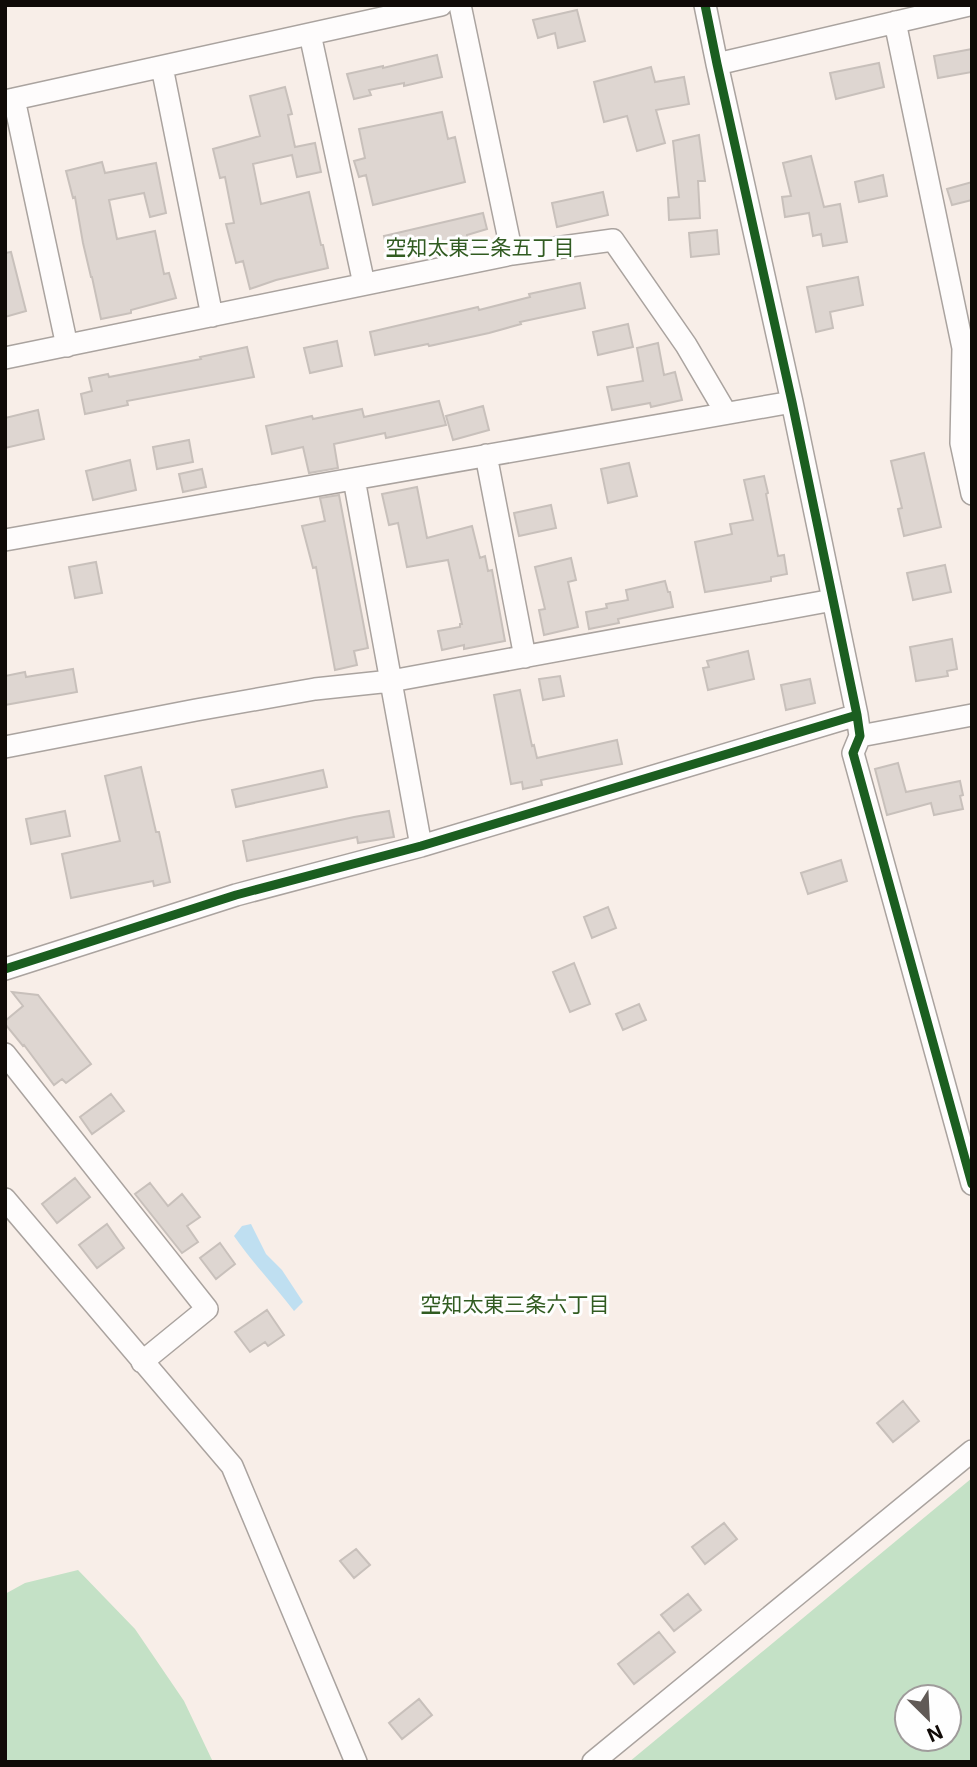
<svg xmlns="http://www.w3.org/2000/svg" width="977" height="1767" font-family="Inter,'Noto Sans JP',sans-serif">
  <rect width="100%" height="100%" fill="#f8eee8"/>
  <!-- green -->
  <path fill="#c4e1c6" fill-rule="evenodd" d="M 972,1478 L 972,1762 L 629,1762 ZM 907,1697 L 949,1697 L 949,1739 L 907,1739 Z
    M 78,1570 L 135,1629 L 184,1701 L 213,1762 L 5,1762 L 5,1594 L 25,1583 Z"/>
  <!-- water -->
  <path fill="#bfdff1" d="M 251,1224 L 266,1254 L 282,1270 L 303,1302 L 294,1311 C 275,1286 252,1262 234,1236 L 242,1226 Z"/>
  <!-- building -->
  <path fill="#ded6d1" stroke="#c8c0bb" stroke-width="2" d="M 577,10 L 585,41 L 558,48 L 555,33 L 538,38 L 533,20 Z
    M 972,49 L 972,72 L 938,78 L 934,56 Z
    M 437,55 L 442,77 L 404,86 L 404,83 L 369,90 L 371,95 L 354,99 L 347,74 L 383,66 L 383,68 Z
    M 879,63 L 884,87 L 836,99 L 830,73 Z
    M 651,67 L 655,82 L 684,77 L 689,104 L 656,110 L 665,143 L 637,151 L 627,116 L 604,122 L 594,82 Z
    M 285,87 L 292,114 L 288,115 L 295,147 L 315,143 L 321,172 L 297,177 L 292,155 L 253,164 L 261,204 L 309,192 L 321,245 L 323,245 L 328,268 L 276,280 L 250,289 L 243,261 L 236,263 L 226,224 L 234,223 L 225,177 L 220,178 L 213,149 L 260,136 L 250,96 Z
    M 442,112 L 448,139 L 455,137 L 465,182 L 373,205 L 366,175 L 359,177 L 354,161 L 365,158 L 359,129 Z
    M 699,135 L 705,181 L 698,181 L 700,218 L 669,220 L 668,198 L 679,197 L 673,141 Z
    M 811,156 L 824,207 L 840,204 L 847,242 L 823,246 L 821,234 L 813,236 L 809,213 L 785,217 L 782,197 L 791,196 L 783,163 Z
    M 102,162 L 105,173 L 156,163 L 166,213 L 150,217 L 144,193 L 109,200 L 117,239 L 155,231 L 164,274 L 169,273 L 176,298 L 131,310 L 131,313 L 101,319 L 92,277 L 91,277 L 83,243 L 75,197 L 73,198 L 66,171 Z
    M 883,175 L 887,196 L 859,202 L 855,182 Z
    M 972,182 L 972,200 L 952,205 L 947,189 Z
    M 603,192 L 608,215 L 557,227 L 552,203 Z
    M 483,213 L 487,229 L 467,235 L 467,237 L 423,247 L 423,250 L 389,258 L 384,236 Z
    M 717,230 L 719,254 L 691,257 L 689,233 Z
    M 11,252 L 26,311 L 5,317 L 5,253 Z
    M 858,277 L 863,305 L 830,312 L 833,328 L 816,332 L 807,287 Z
    M 580,283 L 585,308 L 520,322 L 521,324 L 489,333 L 429,346 L 428,344 L 375,355 L 370,332 L 478,307 L 479,310 L 530,297 L 529,294 Z
    M 628,324 L 633,347 L 598,355 L 593,332 Z
    M 337,341 L 342,366 L 310,373 L 304,348 Z
    M 658,343 L 664,375 L 675,372 L 682,400 L 651,407 L 650,403 L 612,410 L 607,387 L 643,381 L 637,348 Z
    M 247,347 L 254,377 L 127,401 L 128,405 L 85,414 L 81,394 L 92,391 L 89,378 L 108,374 L 109,377 L 201,359 L 200,357 Z
    M 439,401 L 446,425 L 386,438 L 385,433 L 334,444 L 338,468 L 309,473 L 303,447 L 272,454 L 266,426 L 312,416 L 313,419 L 362,409 L 364,417 Z
    M 483,406 L 489,430 L 453,440 L 446,416 Z
    M 38,410 L 44,439 L 5,448 L 5,418 Z
    M 189,440 L 193,462 L 157,469 L 153,447 Z
    M 924,453 L 941,527 L 904,536 L 898,509 L 902,508 L 891,461 Z
    M 130,460 L 136,490 L 93,500 L 86,471 Z
    M 629,463 L 637,496 L 608,503 L 601,469 Z
    M 202,469 L 206,487 L 183,492 L 179,474 Z
    M 764,476 L 768,493 L 766,494 L 778,556 L 784,555 L 787,574 L 771,577 L 771,581 L 705,592 L 695,542 L 732,534 L 730,524 L 753,520 L 744,480 Z
    M 417,487 L 427,538 L 472,526 L 480,558 L 485,556 L 488,571 L 492,570 L 505,641 L 464,649 L 464,645 L 442,650 L 438,631 L 460,627 L 460,624 L 462,624 L 448,560 L 407,567 L 398,523 L 389,525 L 382,494 Z
    M 339,495 L 368,648 L 354,651 L 357,665 L 335,670 L 316,567 L 313,568 L 302,526 L 325,521 L 320,498 Z
    M 551,505 L 556,528 L 519,536 L 514,513 Z
    M 571,558 L 576,580 L 568,582 L 578,627 L 544,635 L 539,610 L 545,609 L 535,567 Z
    M 96,562 L 102,593 L 75,598 L 69,567 Z
    M 945,565 L 951,592 L 913,600 L 907,573 Z
    M 665,581 L 668,592 L 670,592 L 673,607 L 618,619 L 619,623 L 589,629 L 586,612 L 607,608 L 606,604 L 628,600 L 626,590 Z
    M 952,639 L 957,669 L 947,671 L 948,676 L 916,681 L 910,647 Z
    M 748,651 L 754,679 L 708,690 L 703,668 L 709,667 L 707,661 Z
    M 73,669 L 77,692 L 5,705 L 5,676 L 25,672 L 26,677 Z
    M 560,676 L 564,696 L 543,700 L 539,679 Z
    M 810,679 L 815,703 L 786,710 L 781,685 Z
    M 520,690 L 532,746 L 534,745 L 537,758 L 617,740 L 622,764 L 541,780 L 542,785 L 523,789 L 522,782 L 511,784 L 494,695 Z
    M 898,763 L 906,792 L 960,781 L 963,795 L 960,796 L 963,809 L 934,815 L 931,803 L 887,815 L 875,769 Z
    M 141,767 L 156,832 L 159,832 L 170,882 L 154,886 L 153,881 L 71,898 L 62,854 L 120,841 L 105,776 Z
    M 323,770 L 327,787 L 236,807 L 232,790 Z
    M 65,811 L 70,836 L 31,844 L 26,819 Z
    M 389,811 L 394,837 L 358,843 L 357,837 L 247,861 L 243,841 L 354,817 Z
    M 841,860 L 847,881 L 808,894 L 801,873 Z
    M 608,907 L 616,928 L 592,938 L 584,917 Z
    M 574,963 L 590,1004 L 570,1012 L 553,972 Z
    M 12,992 L 38,995 L 91,1064 L 66,1083 L 62,1079 L 54,1085 L 24,1045 L 23,1046 L 5,1024 L 5,1021 L 23,1006 Z
    M 639,1004 L 646,1020 L 623,1030 L 616,1014 Z
    M 111,1094 L 124,1111 L 92,1134 L 80,1117 Z
    M 75,1178 L 90,1197 L 57,1223 L 42,1204 Z
    M 150,1183 L 168,1206 L 182,1194 L 200,1217 L 187,1226 L 198,1242 L 182,1253 L 135,1194 Z
    M 107,1224 L 124,1248 L 97,1268 L 79,1245 Z
    M 220,1243 L 235,1264 L 216,1279 L 200,1258 Z
    M 267,1310 L 284,1335 L 268,1346 L 265,1342 L 250,1352 L 235,1332 Z
    M 903,1401 L 919,1421 L 893,1442 L 877,1423 Z
    M 724,1523 L 737,1539 L 705,1564 L 692,1547 Z
    M 356,1549 L 370,1565 L 354,1578 L 340,1561 Z
    M 688,1594 L 701,1610 L 674,1631 L 661,1615 Z
    M 659,1632 L 675,1652 L 634,1684 L 618,1664 Z
    M 419,1699 L 432,1715 L 402,1739 L 389,1723 Z"/>
  <g fill="none" stroke-linecap="round" stroke-linejoin="round">
    <defs>
      <path id="minor" d="M 460,5 L 512,254
        M 705,5 L 717,64 L 792,402 L 857,715 L 860,736 L 853,753 L 972,1184
        M 895,22 L 963,348 L 961,443 L 972,494
        M 310,34 L 364,284
        M 717,64 L 969,5
        M 162,67 L 212,316
        M 14,99 L 67,346
        M 5,101 L 441,5
        M 5,358 L 512,254 L 613,240 L 686,345 L 726,413
        M 486,455 L 525,657
        M 354,479 L 421,846
        M 5,540 L 792,402
        M 860,736 L 972,715
        M 5,747 L 196,710 L 315,689 L 391,681 L 833,600
        M 5,969 L 236,895 L 421,846 L 857,715
        M 5,1054 L 207,1309 L 142,1362
        M 5,1199 L 232,1466 L 356,1762
        M 593,1762 L 972,1451"/>
    </defs>
    <!-- minor casing -->
    <use href="#minor" stroke="#aaa39f" stroke-width="24"/>
    <!-- minor -->
    <use href="#minor" stroke="#fefcfc" stroke-width="21"/>
    <defs>
      <path id="cycleway" d="M 705,5 L 717,64 L 792,402 L 857,715 L 860,736 L 853,753 L 972,1184
        M 5,969 L 236,895 L 421,846 L 857,715"/>
    </defs>
    <!-- cycleway casing -->
    <use href="#cycleway" stroke="#fefefe" stroke-width="13"/>
    <!-- cycleway -->
    <use href="#cycleway" stroke="#1b5e20" stroke-width="9"/>
  </g>
  <g text-anchor="middle" dominant-baseline="central" stroke-width="6" stroke-linejoin="round" paint-order="stroke">
    <!-- neighbourhood labels -->
    <g font-size="21" fill="#315b21" stroke="#fefefe">
      <text x="480" y="247">空知太東三条五丁目</text>
      <text x="515" y="1304">空知太東三条六丁目</text>
    </g>
  </g>
  <!-- border -->
  <rect width="977" height="1767" fill="none" stroke="#100a07" stroke-width="14"/>
  <!-- north arrow -->
  <g transform="translate(928 1718) rotate(156)"><circle r="33" fill="#fefefe" stroke="#9f9c9b" stroke-width="2"/>
  <path d="M0-5L12 26L0 18L-12 26Z" fill="#615a56"/>
  <text y="-10" font-size="19" font-weight="bold" text-anchor="middle" fill="#100a07">N</text>
  </g>
</svg>
